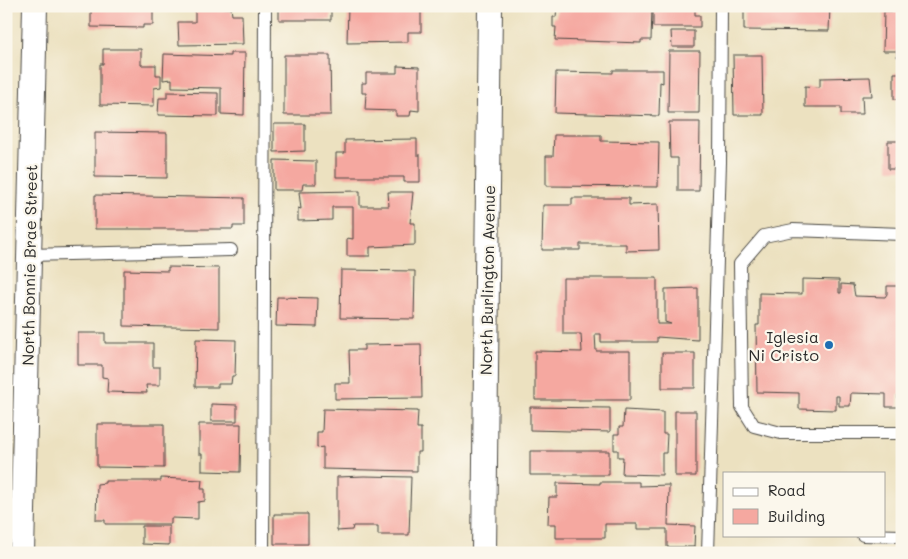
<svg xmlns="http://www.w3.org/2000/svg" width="908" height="559" font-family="Mali,sans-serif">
  <rect width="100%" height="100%" fill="#fbf7ec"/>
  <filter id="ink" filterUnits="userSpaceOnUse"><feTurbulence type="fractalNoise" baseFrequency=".02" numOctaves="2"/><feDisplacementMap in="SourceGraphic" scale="10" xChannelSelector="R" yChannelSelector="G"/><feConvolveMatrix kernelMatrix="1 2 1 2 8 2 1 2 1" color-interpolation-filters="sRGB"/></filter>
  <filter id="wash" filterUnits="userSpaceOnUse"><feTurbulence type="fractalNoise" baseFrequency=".0096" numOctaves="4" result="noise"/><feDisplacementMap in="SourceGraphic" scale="20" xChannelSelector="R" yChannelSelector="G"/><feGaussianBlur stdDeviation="1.12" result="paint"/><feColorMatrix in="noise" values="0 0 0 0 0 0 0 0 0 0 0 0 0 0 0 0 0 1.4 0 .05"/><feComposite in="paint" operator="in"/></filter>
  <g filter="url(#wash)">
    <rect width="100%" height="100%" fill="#ece1c0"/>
    <g id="blocks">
      <!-- building -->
      <path fill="#f5a8a0" d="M 91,6 L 153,6 L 153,25 L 143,25 L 143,28 L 91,27 Z
        M 195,6 L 231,8 L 232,15 L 242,15 L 243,44 L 179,45 L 178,22 L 195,22 Z
        M 279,6 L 331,6 L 331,20 L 279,20 Z
        M 348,6 L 421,6 L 421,32 L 408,32 L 408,42 L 347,43 Z
        M 557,6 L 642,6 L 642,8 L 652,9 L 651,40 L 641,40 L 641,43 L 555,40 L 556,27 L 553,27 L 553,17 L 556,17 Z
        M 653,6 L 695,6 L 695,15 L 700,15 L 700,27 L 653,27 Z
        M 744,6 L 830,6 L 829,31 L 744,30 Z
        M 884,11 L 902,11 L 902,57 L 897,57 L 897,51 L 883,51 Z
        M 671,31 L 694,31 L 694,47 L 672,47 Z
        M 103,49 L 141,49 L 141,65 L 156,65 L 156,75 L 161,75 L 161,87 L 154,88 L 154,106 L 100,105 L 100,64 L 103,64 Z
        M 669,51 L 700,51 L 699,113 L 668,113 Z
        M 230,53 L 245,53 L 244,115 L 221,114 L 221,88 L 172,87 L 172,79 L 163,80 L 164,54 L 230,56 Z
        M 284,55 L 330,55 L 331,115 L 284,115 Z
        M 733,55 L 762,55 L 763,115 L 734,115 Z
        M 397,66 L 419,67 L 419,111 L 411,110 L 410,116 L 396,116 L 396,111 L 365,110 L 366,93 L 362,93 L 362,83 L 366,83 L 366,73 L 397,73 Z
        M 613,70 L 663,70 L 663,83 L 660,82 L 659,116 L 555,113 L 556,72 L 613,73 Z
        M 894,73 L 902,73 L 902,100 L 894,99 Z
        M 870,77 L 872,96 L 862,96 L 863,114 L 841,114 L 841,107 L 805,107 L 805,86 L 820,87 L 820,78 Z
        M 167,92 L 218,93 L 218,116 L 158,115 L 159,98 L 167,98 Z
        M 669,122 L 700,122 L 699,191 L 678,191 L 678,158 L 670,158 Z
        M 274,124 L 305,124 L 305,151 L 274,152 Z
        M 95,132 L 167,133 L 167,178 L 95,177 Z
        M 554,135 L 601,135 L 601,141 L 659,142 L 658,187 L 546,186 L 546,156 L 553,156 Z
        M 417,139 L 417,155 L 420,155 L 420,182 L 404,182 L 404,177 L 336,177 L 336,153 L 345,153 L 345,140 Z
        M 888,141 L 902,141 L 902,169 L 888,169 Z
        M 274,160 L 316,161 L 316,184 L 303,184 L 302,190 L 274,190 Z
        M 360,191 L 360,206 L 389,206 L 388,192 L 413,192 L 410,223 L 415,223 L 415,245 L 370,247 L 370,256 L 347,256 L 347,238 L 353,239 L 353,207 L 332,207 L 332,220 L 298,221 L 298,208 L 301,209 L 299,192 Z
        M 95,195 L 244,198 L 244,226 L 233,226 L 233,229 L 95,229 Z
        M 572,198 L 629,198 L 629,205 L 658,204 L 659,250 L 626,251 L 626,244 L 580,244 L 580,250 L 542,250 L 543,205 L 572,205 Z
        M 168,267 L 219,268 L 219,328 L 124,326 L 124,270 L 168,271 Z
        M 341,270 L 415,271 L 414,319 L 340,318 Z
        M 563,278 L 657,278 L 657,324 L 671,324 L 665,322 L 665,289 L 698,288 L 698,340 L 657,337 L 657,342 L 601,342 L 601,334 L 595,334 L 596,351 L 630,351 L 630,400 L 535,400 L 535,351 L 582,352 L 581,334 L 563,334 Z
        M 802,279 L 839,280 L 839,293 L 841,293 L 841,284 L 853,285 L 855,296 L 885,297 L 887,294 L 887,286 L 899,286 L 898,297 L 902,297 L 902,395 L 898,395 L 898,407 L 886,407 L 886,394 L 851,393 L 850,406 L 839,406 L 839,396 L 836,396 L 836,410 L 799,409 L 799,393 L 757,392 L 756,325 L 759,325 L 759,293 L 802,294 Z
        M 277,297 L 318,298 L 317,327 L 276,326 Z
        M 78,333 L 105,333 L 105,343 L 153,343 L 153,367 L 160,367 L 160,385 L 146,385 L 147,393 L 107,392 L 108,378 L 102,377 L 102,365 L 78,365 Z
        M 196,339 L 236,340 L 235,376 L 232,376 L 231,384 L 218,384 L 218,387 L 195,387 Z
        M 421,344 L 422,398 L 335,399 L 335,383 L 350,383 L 349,350 L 364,350 L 364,345 Z
        M 662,353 L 695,353 L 695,388 L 662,388 Z
        M 211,404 L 237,405 L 237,421 L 211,421 Z
        M 530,407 L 610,408 L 610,432 L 530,430 Z
        M 323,409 L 418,411 L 417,428 L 421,428 L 421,452 L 417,452 L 417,471 L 323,469 L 323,447 L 317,448 L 317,432 L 322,432 Z
        M 624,410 L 663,412 L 663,434 L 667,434 L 666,453 L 662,453 L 662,475 L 622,474 L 623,457 L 618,457 L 618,450 L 614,450 L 614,434 L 619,434 L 619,427 L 623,427 Z
        M 675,411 L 696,411 L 696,476 L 675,476 Z
        M 97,424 L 164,424 L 164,468 L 97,467 Z
        M 199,424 L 241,424 L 240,472 L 202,471 L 202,454 L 199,454 Z
        M 530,451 L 609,451 L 609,475 L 530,475 Z
        M 364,476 L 411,477 L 409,535 L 378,535 L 378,526 L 353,526 L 352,530 L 337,531 L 337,477 Z
        M 161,478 L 202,480 L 201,489 L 205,489 L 205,501 L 198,502 L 198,519 L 171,518 L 171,524 L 105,524 L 105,520 L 96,520 L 97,484 L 105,483 L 105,481 L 161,481 Z
        M 600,482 L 639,482 L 639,486 L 669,485 L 668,525 L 695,526 L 694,547 L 667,547 L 667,529 L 637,529 L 637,524 L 605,524 L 605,538 L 556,538 L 556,524 L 548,524 L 549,497 L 557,497 L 557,483 L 600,484 Z
        M 274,514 L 308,514 L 308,544 L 274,544 Z
        M 142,526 L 169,526 L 169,545 L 142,544 Z"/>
    </g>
  </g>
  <g filter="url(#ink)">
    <use href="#blocks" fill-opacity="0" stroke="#484641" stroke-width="1"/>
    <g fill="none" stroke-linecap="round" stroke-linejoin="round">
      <defs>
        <path id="service" d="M 902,234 L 793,230 L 764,236 L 740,264 L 742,407 L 754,426 L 781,433 L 902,433
          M 29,255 L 231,250
          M 863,535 L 902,536
          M 263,553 L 265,6
          M 708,553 L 720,162 L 721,6"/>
        <path id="minor" d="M 22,553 L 35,6
          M 484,553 L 490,6"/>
      </defs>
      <!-- service casing -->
      <use href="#service" stroke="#484641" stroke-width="14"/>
      <!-- minor casing -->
      <use href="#minor" stroke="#484641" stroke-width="26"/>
      <!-- service -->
      <use href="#service" stroke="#fff" stroke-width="12"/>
      <!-- minor -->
      <use href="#minor" stroke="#fff" stroke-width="24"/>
    </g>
  </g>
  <!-- markers -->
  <circle fill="#1f6fb2" stroke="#fbf7ec" stroke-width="2" cx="829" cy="345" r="5"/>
  <g text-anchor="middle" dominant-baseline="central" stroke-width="4.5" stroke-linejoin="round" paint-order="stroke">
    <!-- street labels -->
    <g font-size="16" fill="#2b2b2b" stroke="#fbf7ec">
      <text transform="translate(29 265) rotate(-89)">North Bonnie Brae Street</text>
      <text transform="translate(487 280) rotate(-89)">North Burlington Avenue</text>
    </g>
    <!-- poi labels -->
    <g font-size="16" fill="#2b2b2b" stroke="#fbf7ec" text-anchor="end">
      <text x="819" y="336">Iglesia<tspan x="819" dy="18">Ni Cristo</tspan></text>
    </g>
  </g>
  <!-- margin -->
  <rect width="908" height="559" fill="none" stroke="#fbf7ec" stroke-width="25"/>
  <!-- legend -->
  <rect x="723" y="472" width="162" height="65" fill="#fbf7ec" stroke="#a8a59f"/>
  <rect x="733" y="488" width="25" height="8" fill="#ffffff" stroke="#a8a59f"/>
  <text x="768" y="496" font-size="15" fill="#2b2b2b">Road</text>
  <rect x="733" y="509" width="25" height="15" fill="#f5a8a0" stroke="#a8a59f"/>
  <text x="768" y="522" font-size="15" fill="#2b2b2b">Building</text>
</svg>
